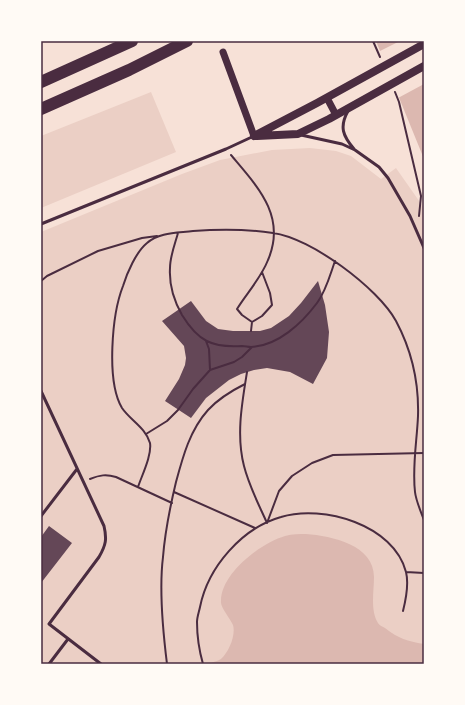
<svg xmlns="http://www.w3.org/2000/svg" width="465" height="705" font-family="Signika,sans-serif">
  <rect width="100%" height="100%" fill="#f7e1d7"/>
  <!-- green -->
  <path fill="#ebcfc5" d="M 151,92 L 176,152 L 41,208 L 41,136 Z
    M 310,148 L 336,151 L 351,156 L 381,179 L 396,168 L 424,208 L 424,664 L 41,664 L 41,232 L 182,174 L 220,160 L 272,150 Z"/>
  <!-- water -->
  <path fill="#dcb8b0" d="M 376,41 L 414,41 L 424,67 L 424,159 Z
    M 306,534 C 332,536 374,545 374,577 C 374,591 370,610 378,623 C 379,625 383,627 385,628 C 399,639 407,641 424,644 L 424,664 L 200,664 C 207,663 215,663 221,659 C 229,652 236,635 233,625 C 230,618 220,607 221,601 C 221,573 261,543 285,536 C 292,534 300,534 306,534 Z"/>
  <!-- pier -->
  <path fill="#f7e1d7" d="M 400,41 L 416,41 L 424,62 L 424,84 L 398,98 L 378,52 Z"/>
  <!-- building -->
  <path fill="#644757" d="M 318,281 L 325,305 L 329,332 L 327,358 L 313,384 L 290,372 L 267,368 L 254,370 L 241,374 L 229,380 L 206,398 L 191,418 L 165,401 L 179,379 L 185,365 L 186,358 L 184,346 L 162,321 L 191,301 L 206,321 L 218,329 L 233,331 L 260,331 L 271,328 L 289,316 L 301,303 Z
    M 49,526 L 72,543 L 41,583 L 41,537 Z"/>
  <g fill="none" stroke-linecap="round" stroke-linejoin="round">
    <!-- path -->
    <path stroke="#4a2c40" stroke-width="2" d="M 373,41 L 380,57
      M 395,92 L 399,102 L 421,196 L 419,216
      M 231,155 C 257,186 287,216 268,260 C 261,278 247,293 237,309 L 242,315 L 252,322 L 262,316 L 272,305 L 270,293 L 262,272
      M 178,233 C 175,244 170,256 170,268 C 169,284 174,301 182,315 C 198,341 212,348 242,346 C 245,346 248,347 251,347 C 278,346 302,323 317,303 C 326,291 330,275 335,261
      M 41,281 L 47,276 L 98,251 L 142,238 L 157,236
      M 251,331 L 252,322
      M 206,341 L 209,349 L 210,370
      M 247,372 C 242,403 236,435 244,466 C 249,486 259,505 267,523
      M 146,434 L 167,421 L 178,410 L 193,389 L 210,370 L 234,362 L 242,357 L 252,347
      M 90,479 C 100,475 106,474 116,477 L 172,503
      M 138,487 C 142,475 152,455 150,443 C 146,428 130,420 122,408 C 106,381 112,314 123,286 C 127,273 136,252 147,243 C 159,232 178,233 193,231 C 219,229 247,229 273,233 C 311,238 378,288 396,321 C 412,351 419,383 418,416 C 417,441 412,466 415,492 C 416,501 421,512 424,520
      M 174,492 L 255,528
      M 267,523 L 279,491 L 292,476 L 312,463 L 333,455 L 424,453
      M 406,572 L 424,573
      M 167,664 C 163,632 159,589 163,557 C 165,532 170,507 176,482 C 183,456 190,430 208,410 C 219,398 231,391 245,384
      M 203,664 C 199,650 197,636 197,622 C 197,617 199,612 200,607 C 208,567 242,528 281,517 C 323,504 394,525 406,572 C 409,584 406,599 403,611"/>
    <!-- service -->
    <path stroke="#4a2c40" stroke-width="3" d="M 348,111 C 339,127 343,136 354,149
      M 301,135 L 342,144 L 355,150 L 379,167 L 388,178 L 410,216 L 424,248
      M 41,224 L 226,149 L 254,136
      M 41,391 L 104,526 C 107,539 106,545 99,557 L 49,624 L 101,664
      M 41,516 L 77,469
      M 49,664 L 68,639"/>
    <!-- tertiary -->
    <path stroke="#4a2c40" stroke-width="7" d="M 223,52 L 254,136
      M 327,98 L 336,115"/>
    <!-- secondary -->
    <path stroke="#4a2c40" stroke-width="8" d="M 254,136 L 317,103 L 424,44
      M 257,136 L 298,134 L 329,119 L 424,66"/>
    <!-- motorway -->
    <path stroke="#4a2c40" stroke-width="12" d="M 41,82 L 132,41
      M 41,109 L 129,70 L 187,41"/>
  </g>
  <!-- border -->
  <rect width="465" height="705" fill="none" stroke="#fffaf5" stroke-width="84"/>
  <rect x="42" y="42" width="381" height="621" fill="none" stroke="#4a2c40" stroke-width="1.5"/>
</svg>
